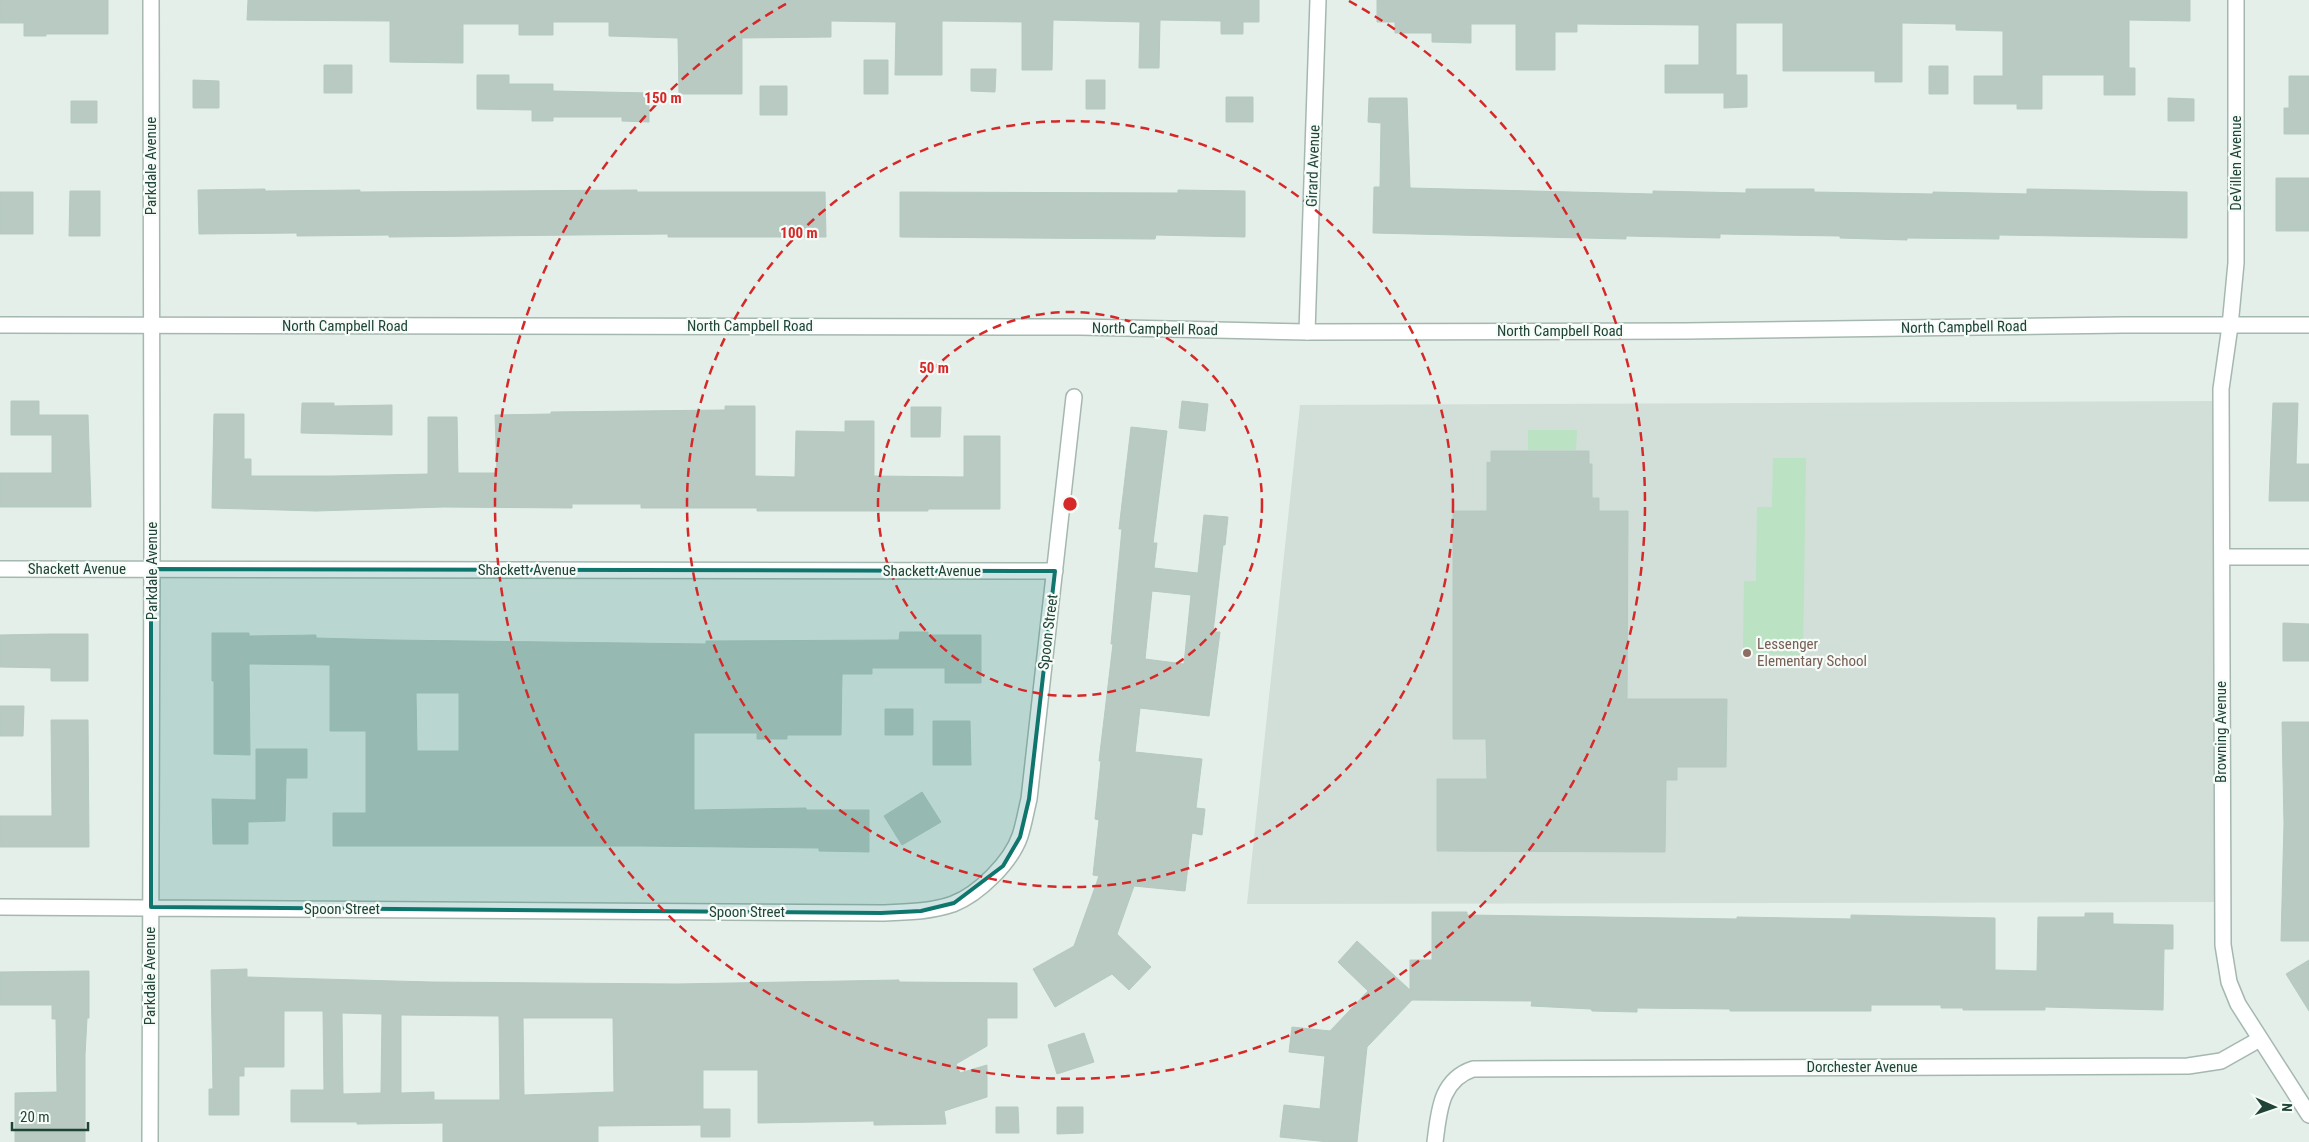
<svg xmlns="http://www.w3.org/2000/svg" width="2309" height="1142" font-family="'Roboto Condensed',sans-serif">
  <rect width="100%" height="100%" fill="#e4efe9"/>
  <!-- built -->
  <path fill="#d1dfd8" d="M 2221,401 L 2221,902 L 1247,904 L 1300,405 Z"/>
  <!-- green -->
  <path fill="#bae2c3" d="M 1528,430 L 1577,430 L 1576,450 L 1528,450 Z
    M 1773,458 L 1806,458 L 1803,655 L 1743,654 L 1744,581 L 1756,581 L 1757,507 L 1772,507 Z"/>
  <!-- building -->
  <path fill="#b8cac2" stroke="#b5cac0" fill-rule="evenodd" d="M 0,0 L 108,0 L 108,34 L 46,34 L 46,36 L 24,36 L 24,23 L 0,23 Z
    M 248,0 L 1259,0 L 1259,22 L 1243,22 L 1243,34 L 1221,34 L 1221,21 L 1160,20 L 1159,68 L 1139,68 L 1140,22 L 1053,20 L 1052,70 L 1022,70 L 1022,22 L 942,21 L 942,75 L 895,75 L 896,22 L 831,21 L 831,37 L 742,38 L 742,94 L 679,94 L 678,38 L 609,36 L 609,22 L 553,22 L 553,35 L 519,35 L 519,24 L 463,24 L 463,63 L 390,62 L 390,21 L 247,20 Z
    M 1377,0 L 2190,0 L 2190,21 L 2129,20 L 2129,68 L 2135,68 L 2135,95 L 2104,95 L 2104,75 L 2042,75 L 2042,109 L 2017,109 L 2017,104 L 1974,104 L 1974,76 L 2003,76 L 2003,31 L 1956,30 L 1956,24 L 1902,23 L 1902,82 L 1875,82 L 1875,71 L 1783,71 L 1783,23 L 1736,23 L 1736,75 L 1747,75 L 1747,107 L 1724,108 L 1724,93 L 1665,93 L 1665,65 L 1699,65 L 1699,25 L 1577,24 L 1577,32 L 1555,32 L 1555,70 L 1516,70 L 1516,24 L 1471,24 L 1471,43 L 1432,42 L 1432,33 L 1395,33 L 1395,22 L 1377,22 Z
    M 864,60 L 888,60 L 888,94 L 864,94 Z
    M 324,65 L 352,65 L 352,93 L 324,93 Z
    M 1929,66 L 1948,66 L 1948,94 L 1929,94 Z
    M 971,69 L 996,69 L 995,92 L 971,91 Z
    M 477,75 L 509,75 L 509,84 L 553,84 L 553,91 L 649,93 L 649,122 L 622,121 L 622,117 L 553,117 L 553,121 L 532,121 L 532,110 L 477,109 Z
    M 2289,76 L 2309,76 L 2309,134 L 2284,134 L 2284,108 L 2289,108 Z
    M 193,80 L 219,81 L 219,108 L 193,108 Z
    M 1086,80 L 1105,80 L 1105,109 L 1086,109 Z
    M 760,86 L 787,86 L 787,115 L 760,115 Z
    M 1226,97 L 1253,97 L 1253,122 L 1226,122 Z
    M 1369,98 L 1407,98 L 1410,188 L 1653,194 L 1653,191 L 1746,193 L 1746,189 L 1814,189 L 1814,192 L 1933,194 L 1933,192 L 2027,194 L 2027,189 L 2187,192 L 2187,238 L 1999,235 L 1999,239 L 1907,238 L 1907,240 L 1840,238 L 1840,236 L 1720,234 L 1720,238 L 1626,236 L 1626,239 L 1373,233 L 1374,187 L 1380,187 L 1381,123 L 1368,122 Z
    M 2168,98 L 2194,99 L 2194,121 L 2168,121 Z
    M 71,101 L 97,101 L 97,123 L 71,123 Z
    M 2276,178 L 2309,178 L 2309,231 L 2276,231 Z
    M 265,189 L 265,191 L 360,190 L 360,192 L 637,190 L 637,192 L 825,192 L 826,237 L 668,237 L 668,234 L 389,237 L 389,235 L 297,236 L 297,233 L 199,234 L 198,190 Z
    M 1178,190 L 1245,191 L 1245,237 L 1156,235 L 1155,239 L 900,237 L 900,192 L 1178,193 Z
    M 70,191 L 100,191 L 100,236 L 69,236 Z
    M 0,192 L 33,192 L 33,234 L 0,234 Z
    M 11,401 L 39,401 L 39,415 L 88,415 L 91,507 L 0,507 L 0,473 L 52,473 L 52,435 L 11,435 Z
    M 1182,401 L 1208,404 L 1205,431 L 1179,428 Z
    M 302,403 L 334,403 L 334,406 L 392,405 L 392,435 L 301,433 Z
    M 2273,403 L 2298,403 L 2296,464 L 2309,464 L 2309,501 L 2269,501 Z
    M 725,406 L 755,406 L 755,476 L 795,477 L 796,431 L 845,432 L 845,421 L 874,421 L 874,476 L 964,477 L 964,436 L 1000,436 L 1000,509 L 928,509 L 928,511 L 757,511 L 757,508 L 641,508 L 641,504 L 572,504 L 572,508 L 444,507 L 316,511 L 212,508 L 214,414 L 244,414 L 244,459 L 251,459 L 251,476 L 333,476 L 428,474 L 428,417 L 457,417 L 458,473 L 497,473 L 495,415 L 551,414 L 551,412 L 725,410 Z
    M 911,407 L 941,407 L 940,437 L 911,437 Z
    M 1131,427 L 1167,431 L 1153,543 L 1157,543 L 1154,568 L 1198,573 L 1204,515 L 1228,517 L 1225,545 L 1223,545 L 1213,632 L 1220,632 L 1209,716 L 1140,708 L 1135,752 L 1202,759 L 1196,808 L 1205,809 L 1202,835 L 1192,833 L 1185,891 L 1134,886 L 1117,934 L 1151,967 L 1129,990 L 1112,974 L 1055,1007 L 1033,969 L 1074,946 L 1099,876 L 1093,875 L 1099,820 L 1095,819 L 1101,761 L 1099,761 L 1113,644 L 1111,644 L 1122,529 L 1119,529 ZM 1152,591 L 1191,595 L 1184,664 L 1145,659 Z
    M 1491,451 L 1589,451 L 1589,464 L 1592,464 L 1592,498 L 1599,498 L 1599,511 L 1628,511 L 1627,699 L 1727,699 L 1726,767 L 1677,767 L 1677,780 L 1666,780 L 1665,852 L 1437,851 L 1437,779 L 1487,779 L 1486,739 L 1453,739 L 1453,511 L 1487,511 L 1487,462 L 1491,463 Z
    M 2283,623 L 2309,624 L 2309,661 L 2283,661 Z
    M 900,632 L 928,632 L 928,635 L 981,635 L 981,683 L 945,683 L 945,668 L 872,668 L 872,674 L 842,674 L 841,735 L 787,735 L 787,739 L 757,739 L 757,733 L 694,733 L 694,810 L 806,808 L 806,810 L 869,810 L 869,852 L 819,851 L 819,848 L 642,846 L 333,846 L 333,813 L 366,813 L 366,731 L 330,731 L 330,665 L 249,664 L 250,755 L 214,754 L 214,681 L 212,681 L 212,633 L 249,633 L 249,636 L 316,635 L 316,638 L 390,640 L 706,644 L 706,641 L 899,640 ZM 416,693 L 459,693 L 459,751 L 417,751 Z
    M 51,634 L 88,634 L 88,681 L 51,681 L 51,668 L 0,667 L 0,635 Z
    M 0,706 L 24,706 L 23,736 L 0,736 Z
    M 885,709 L 913,709 L 913,735 L 885,735 Z
    M 51,720 L 88,720 L 89,847 L 0,847 L 0,816 L 52,816 Z
    M 933,721 L 970,721 L 971,765 L 933,765 Z
    M 2282,722 L 2309,722 L 2309,941 L 2281,941 L 2284,824 Z
    M 256,749 L 307,749 L 307,778 L 286,778 L 285,821 L 248,822 L 248,844 L 213,844 L 212,799 L 256,800 Z
    M 922,792 L 941,822 L 902,845 L 884,816 Z
    M 1432,912 L 1467,912 L 1467,915 L 1737,919 L 1737,917 L 1851,919 L 1851,915 L 1995,918 L 1995,970 L 2037,971 L 2038,917 L 2085,917 L 2085,913 L 2113,913 L 2113,924 L 2173,925 L 2173,949 L 2164,949 L 2163,1010 L 2045,1007 L 2045,1010 L 1963,1010 L 1963,1008 L 1941,1008 L 1941,1005 L 1871,1005 L 1871,1011 L 1730,1011 L 1730,1009 L 1637,1008 L 1637,1012 L 1592,1011 L 1591,1009 L 1531,1006 L 1532,1001 L 1412,1000 L 1367,1047 L 1357,1142 L 1329,1142 L 1280,1137 L 1284,1105 L 1320,1109 L 1325,1056 L 1289,1052 L 1292,1027 L 1330,1031 L 1368,991 L 1338,962 L 1357,941 L 1410,990 L 1410,960 L 1432,960 Z
    M 2309,960 L 2309,1011 L 2286,974 Z
    M 247,969 L 247,977 L 431,982 L 677,984 L 899,980 L 899,982 L 1017,983 L 1017,1018 L 987,1018 L 987,1046 L 956,1064 L 960,1073 L 987,1065 L 987,1097 L 944,1111 L 946,1124 L 874,1125 L 874,1121 L 758,1123 L 758,1070 L 703,1070 L 703,1109 L 730,1109 L 730,1137 L 701,1137 L 701,1125 L 598,1126 L 598,1142 L 443,1142 L 443,1123 L 357,1124 L 357,1122 L 291,1122 L 291,1090 L 324,1090 L 323,1011 L 284,1011 L 284,1067 L 244,1067 L 244,1076 L 239,1076 L 239,1115 L 209,1115 L 209,1089 L 213,1089 L 211,970 ZM 342,1013 L 382,1014 L 381,1093 L 343,1094 ZM 401,1015 L 499,1016 L 500,1100 L 434,1100 L 434,1092 L 401,1093 ZM 523,1018 L 613,1018 L 614,1092 L 524,1095 Z
    M 89,971 L 89,1018 L 87,1018 L 85,1055 L 85,1142 L 15,1142 L 15,1093 L 57,1092 L 56,1019 L 52,1019 L 52,1005 L 0,1005 L 0,972 Z
    M 1084,1033 L 1094,1062 L 1057,1074 L 1048,1045 Z
    M 996,1107 L 1018,1107 L 1019,1133 L 996,1133 Z
    M 1057,1107 L 1083,1107 L 1083,1133 L 1057,1134 Z"/>
  <g fill="none" stroke-linecap="round" stroke-linejoin="round">
    <defs>
      <path id="minor" d="M 2236,0 L 2236,263 L 2230,326 L 2221,389 L 2223,945 L 2229,982 L 2238,1004 L 2309,1115
        M 1307,332 L 1318,0
        M 2222,557 L 2309,557
        M 0,569 L 1055,571
        M 0,907 L 881,913 C 905,912 930,912 953,904 C 979,894 1011,862 1020,836 C 1024,824 1026,811 1029,799 L 1074,397
        M 150,1142 L 152,540 L 151,0
        M 1435,1142 C 1439,1112 1440,1080 1473,1069 L 2188,1066 L 2221,1061 L 2260,1039"/>
      <path id="tertiary" d="M 0,325 L 1080,327 L 1307,332 L 1686,331 L 2123,325 L 2309,325"/>
    </defs>
    <!-- minor casing -->
    <use href="#minor" stroke="#a5b8b0" stroke-width="18"/>
    <!-- tertiary casing -->
    <use href="#tertiary" stroke="#a5b8b0" stroke-width="18"/>
    <!-- minor -->
    <use href="#minor" stroke="#fff" stroke-width="15"/>
    <!-- tertiary -->
    <use href="#tertiary" stroke="#fff" stroke-width="15"/>
  </g>
  <!-- marked area -->
  <path fill="#0f766e" fill-opacity="0.2" stroke="#0f766e" stroke-width="4" stroke-linejoin="round" d="M 151,569 L 1055,571 L 1029,799 L 1020,837 L 1003,866 L 954,903 L 921,911 L 881,913 L 151,907 Z"/>
  <!-- distance rings -->
  <g fill="none" stroke="#d62828" stroke-width="2.5" stroke-dasharray="9 6">
    <circle cx="1070" cy="504" r="192"/>
    <circle cx="1070" cy="504" r="383"/>
    <path d="M1349 1A575 575 0 1 1 791 1"/>
  </g>
  <!-- markers -->
  <circle fill="#8d6e63" stroke="#f5fbf7" stroke-width="2" cx="1747" cy="653" r="5"/>
  <g text-anchor="middle" dominant-baseline="central" stroke-width="4.5" stroke-linejoin="round" paint-order="stroke">
    <!-- street labels -->
    <g font-size="15" fill="#204338" stroke="#f5fbf7">
      <text transform="translate(2236 163) rotate(-90)">DeVillen Avenue</text>
      <text transform="translate(151 166) rotate(-90)">Parkdale Avenue</text>
      <text transform="translate(1313 166) rotate(-88)">Girard Avenue</text>
      <text x="345" y="326">North Campbell Road</text>
      <text x="750" y="326">North Campbell Road</text>
      <text transform="translate(1964 327) rotate(-1)">North Campbell Road</text>
      <text transform="translate(1155 329) rotate(1)">North Campbell Road</text>
      <text x="1560" y="331">North Campbell Road</text>
      <text x="77" y="569">Shackett Avenue</text>
      <text x="527" y="570">Shackett Avenue</text>
      <text transform="translate(152 571) rotate(-90)">Parkdale Avenue</text>
      <text x="932" y="571">Shackett Avenue</text>
      <text transform="translate(1048 632) rotate(-83)">Spoon Street</text>
      <text transform="translate(2221 732) rotate(-90)">Browning Avenue</text>
      <text x="342" y="909">Spoon Street</text>
      <text x="747" y="912">Spoon Street</text>
      <text transform="translate(150 976) rotate(-90)">Parkdale Avenue</text>
      <text x="1862" y="1067">Dorchester Avenue</text>
    </g>
    <!-- education labels -->
    <g font-size="15" fill="#785e54" stroke="#f5fbf7" text-anchor="start">
      <text x="1757" y="644">Lessenger<tspan x="1757" dy="17">Elementary School</tspan></text>
    </g>
  </g>
  <circle cx="1070" cy="504" r="8" fill="#d62828" stroke="#f5fbf7" stroke-width="2.5"/>
  <g font-size="15" text-anchor="middle" font-weight="bold" fill="#d62828" stroke="#f5fbf7" stroke-width="4.5" stroke-linejoin="round" paint-order="stroke">
    <text x="663" y="103">150 m</text>
    <text x="799" y="238">100 m</text>
    <text x="934" y="373">50 m</text>
  </g>
  <!-- north arrow -->
  <g transform="translate(2274 1107) rotate(92)" stroke="#f5fbf7" stroke-width="4" paint-order="stroke">
  <path d="M0-4L9 19L0 12L-9 19Z" fill="#204338"/>
  <text y="-8" font-size="14" font-weight="bold" text-anchor="middle" fill="#204338">N</text>
  </g>
  <!-- scale -->
  <path d="M12 1122v8h76v-8" fill="none" stroke="#204338" stroke-width="2.5"/>
  <text x="20" y="1122" font-size="15" fill="#204338" stroke="#f5fbf7" stroke-width="4" paint-order="stroke">20 m</text>
</svg>
